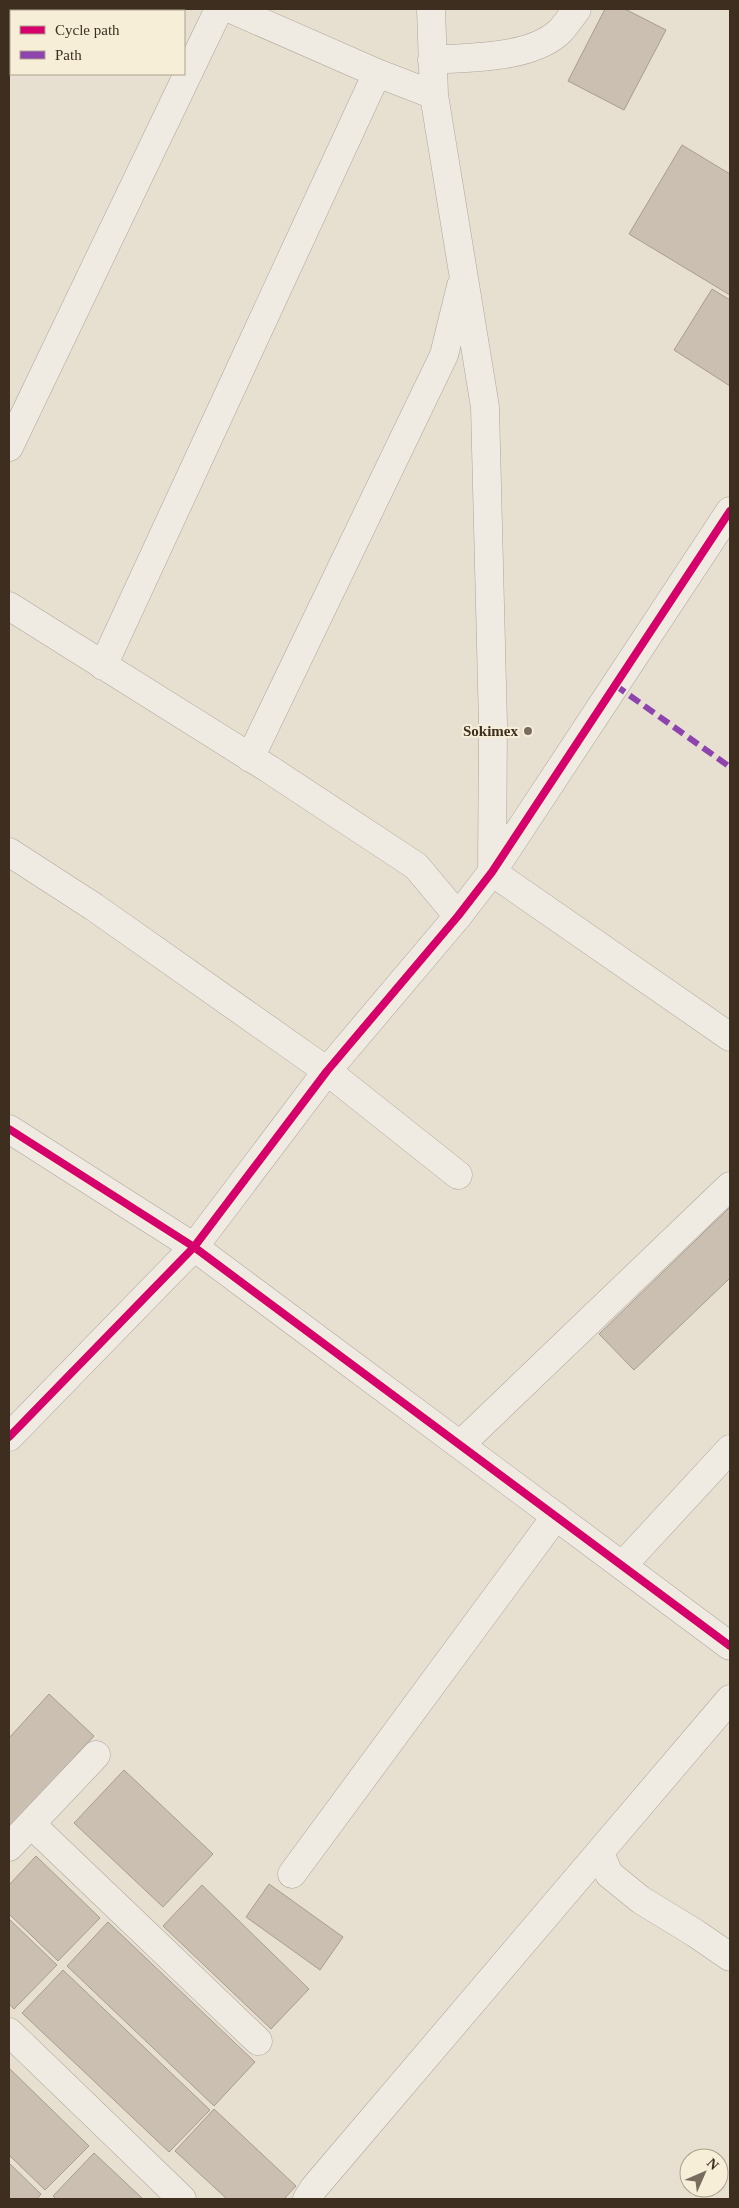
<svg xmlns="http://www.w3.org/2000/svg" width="739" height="2208" font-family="'Times New Roman',serif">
  <rect width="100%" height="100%" fill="#e7e0d1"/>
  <!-- building -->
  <path fill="#cbbfb2" stroke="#a89c90" d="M 605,9 L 625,9 L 666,30 L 624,110 L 568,81 Z
    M 682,145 L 730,174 L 730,295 L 629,234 Z
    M 712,289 L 730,300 L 730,386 L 674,350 Z
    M 730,1207 L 730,1278 L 634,1370 L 599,1334 Z
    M 49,1694 L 94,1736 L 9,1829 L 9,1738 Z
    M 124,1770 L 213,1854 L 163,1907 L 74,1823 Z
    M 36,1856 L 100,1918 L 58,1961 L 9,1914 L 9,1885 Z
    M 269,1884 L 343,1937 L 320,1970 L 246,1917 Z
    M 202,1885 L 309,1989 L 271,2029 L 163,1926 Z
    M 9,1919 L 57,1965 L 14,2009 L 9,2004 Z
    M 108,1922 L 255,2062 L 214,2106 L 67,1966 Z
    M 63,1970 L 210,2110 L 169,2152 L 22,2013 Z
    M 9,2068 L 89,2146 L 45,2190 L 9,2155 Z
    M 214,2109 L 296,2186 L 284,2199 L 227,2199 L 175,2151 Z
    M 94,2153 L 143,2199 L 56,2199 L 53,2196 Z
    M 9,2163 L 41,2194 L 37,2199 L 9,2199 Z"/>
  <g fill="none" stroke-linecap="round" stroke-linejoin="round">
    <defs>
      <path id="minor" d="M 231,9 L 377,73 L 434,95
        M 431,9 L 434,95 L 485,407 L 493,724 L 492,872
        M 29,11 L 30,9
        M 9,54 L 11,48
        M 432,60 C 470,57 528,59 558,33 C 565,27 571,17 577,9
        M 9,447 L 219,9
        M 9,606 L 269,769 L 416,866 L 458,916
        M 103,666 L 377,73
        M 250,758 L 444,355 L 461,286
        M 9,852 L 94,907 L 327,1071 L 458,1175
        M 492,872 L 730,1037
        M 9,1129 L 194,1247 L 730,1646
        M 9,1437 L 194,1247 L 327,1071 L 458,916 L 492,872 L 730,511
        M 460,1445 L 730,1186
        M 623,1565 L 730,1449
        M 31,1824 L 258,2041
        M 9,1847 L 96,1755
        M 600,1853 L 609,1874 L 641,1900 L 695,1933 L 730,1957
        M 292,1874 L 556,1516
        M 9,2032 L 182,2199
        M 307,2199 L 314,2188 L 730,1699"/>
    </defs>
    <!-- minor casing -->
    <use href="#minor" stroke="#ada599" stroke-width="29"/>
    <!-- minor -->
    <use href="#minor" stroke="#efebe3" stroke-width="28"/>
    <!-- quiet -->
    <path stroke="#8e44ad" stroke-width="6" stroke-dasharray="12 6" stroke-linecap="butt" d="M 615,685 L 730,767"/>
    <defs>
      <path id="cycleway" d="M 9,1129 L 194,1247 L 730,1646
        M 9,1437 L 194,1247 L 327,1071 L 458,916 L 492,872 L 730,511"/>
    </defs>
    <!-- cycleway casing -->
    <use href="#cycleway" stroke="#f7eed8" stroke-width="11"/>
    <!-- cycleway -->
    <use href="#cycleway" stroke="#d6006c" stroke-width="8"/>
  </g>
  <!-- markers -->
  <circle fill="#786c5e" stroke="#f7eed8" stroke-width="2" cx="528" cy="731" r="5"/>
  <g text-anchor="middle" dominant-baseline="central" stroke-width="4" stroke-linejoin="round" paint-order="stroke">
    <!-- poi labels -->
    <g font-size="15" font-weight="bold" fill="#3d2e20" stroke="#f7eed8" text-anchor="end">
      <text x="518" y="731">Sokimex</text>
    </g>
  </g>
  <!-- border -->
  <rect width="739" height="2208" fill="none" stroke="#3d2e20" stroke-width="20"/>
  <!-- legend -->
  <rect x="10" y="10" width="175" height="65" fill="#f7eed8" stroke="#ada18e"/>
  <rect x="20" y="26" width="25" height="8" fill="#d6006c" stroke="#ada18e"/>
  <text x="55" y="35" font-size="15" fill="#3d2e20">Cycle path</text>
  <rect x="20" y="51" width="25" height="8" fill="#8e44ad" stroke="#ada18e"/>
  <text x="55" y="60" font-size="15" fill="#3d2e20">Path</text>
  <!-- north arrow -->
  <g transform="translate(704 2173) rotate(45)"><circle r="24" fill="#f7eed8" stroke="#ada18e"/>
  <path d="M0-4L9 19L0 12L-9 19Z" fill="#786c5e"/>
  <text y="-8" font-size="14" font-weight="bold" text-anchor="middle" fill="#3d2e20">N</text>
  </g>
</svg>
